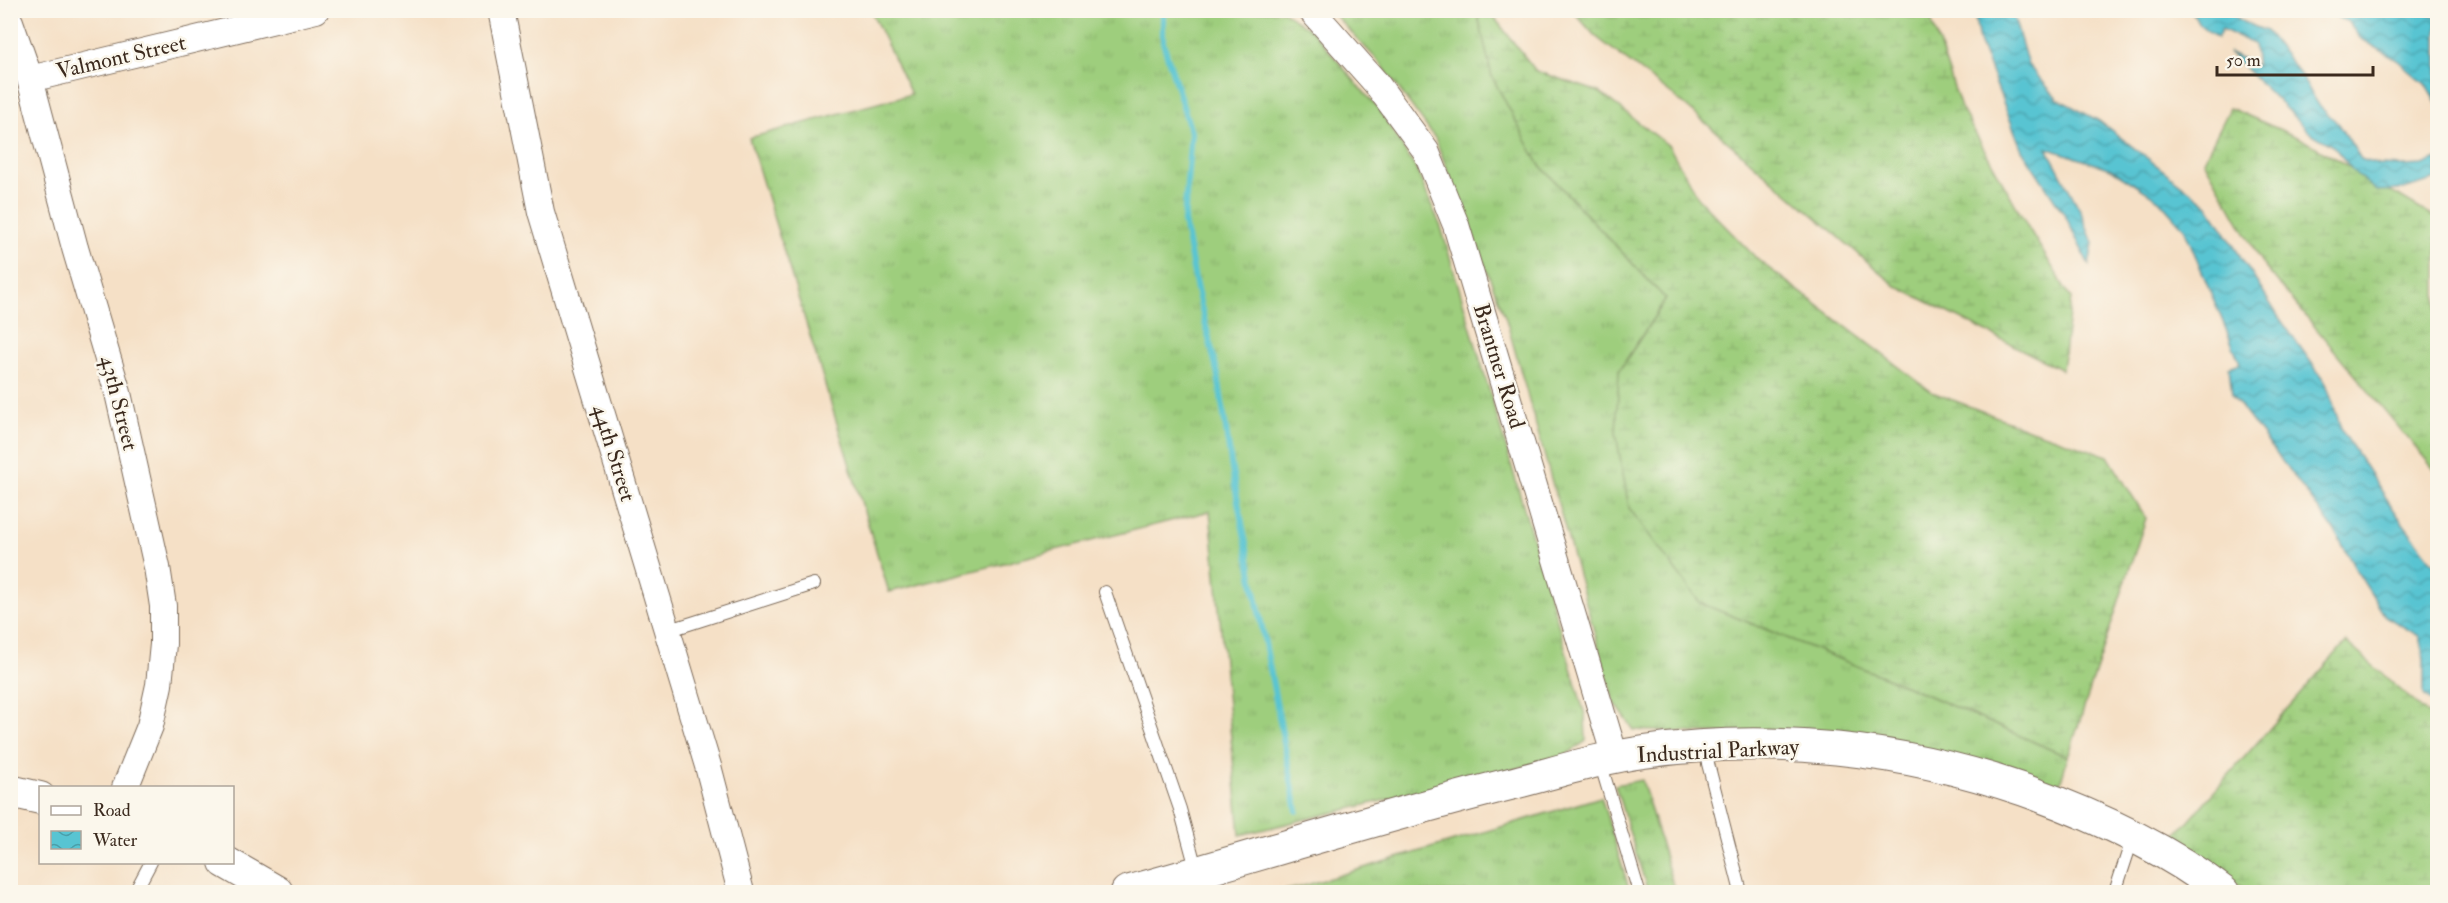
<svg xmlns="http://www.w3.org/2000/svg" width="2448" height="903" font-family="'IM FELL Double Pica',serif">
  <defs>
    <pattern id="grass-tufts" width="24" height="20" patternUnits="userSpaceOnUse" patternTransform="scale(1.5)"><rect width="24" height="20" fill="#9ece7d"/><path d="M3 7l-1-3M5 7V3M7 7l1-3M15 17l-1-3M17 17v-4M19 17l1-3" fill="none" stroke="#89b16c"/></pattern>
    <pattern id="wetland-marsh" width="20" height="14" patternUnits="userSpaceOnUse" patternTransform="scale(1.5)"><rect width="20" height="14" fill="#9ece7d"/><path d="M1 5h8M5 5V1M11 12h8M15 12V8" fill="none" stroke="#89b16c"/></pattern>
    <pattern id="water-waves" width="16" height="10" patternUnits="userSpaceOnUse" patternTransform="scale(1.5)"><rect width="16" height="10" fill="#58c4d2"/><path d="M0 5q4-4 8 0t8 0" fill="none" stroke="#4a9faa"/></pattern>
  </defs>
  <rect width="100%" height="100%" fill="#fbf7ec"/>
  <filter id="ink" filterUnits="userSpaceOnUse"><feTurbulence type="fractalNoise" baseFrequency=".0167" numOctaves="2"/><feDisplacementMap in="SourceGraphic" scale="12" xChannelSelector="R" yChannelSelector="G"/><feConvolveMatrix kernelMatrix="1 2 1 2 8 2 1 2 1" color-interpolation-filters="sRGB"/></filter>
  <filter id="wash" filterUnits="userSpaceOnUse"><feTurbulence type="fractalNoise" baseFrequency=".008" numOctaves="4" result="noise"/><feDisplacementMap in="SourceGraphic" scale="24" xChannelSelector="R" yChannelSelector="G"/><feGaussianBlur stdDeviation="1.35" result="paint"/><feColorMatrix in="noise" values="0 0 0 0 0 0 0 0 0 0 0 0 0 0 0 0 0 1.4 0 .05"/><feComposite in="paint" operator="in"/></filter>
  <g filter="url(#wash)">
    <rect width="100%" height="100%" fill="#f5e0c6"/>
    <!-- grass -->
    <path fill="url(#grass-tufts)" stroke="#6c7c4e" stroke-width="1.5" d="M 871,11 L 1283,11 L 1313,32 L 1380,111 L 1416,169 L 1441,227 L 1585,715 L 1586,741 L 1561,758 L 1240,835 L 1210,511 L 889,592 L 749,138 L 911,94 Z
      M 1331,11 L 1477,11 L 1481,29 L 1539,164 L 1666,299 L 1619,371 L 1700,603 L 1907,686 L 2068,757 L 2058,790 L 1886,741 L 1634,730 L 1614,702 L 1506,319 L 1435,138 L 1381,64 Z
      M 1642,780 L 1675,892 L 1648,892 L 1615,785 Z
      M 1601,797 L 1630,892 L 1276,892 L 1297,888 Z"/>
    <!-- wetland -->
    <path fill="url(#wetland-marsh)" stroke="#6c7c4e" stroke-width="1.5" d="M 1477,11 L 1493,11 L 1493,16 L 1536,71 L 1599,92 L 1669,146 L 1698,198 L 1758,260 L 1932,392 L 2031,430 L 2108,456 L 2146,518 L 2068,757 L 1907,686 L 1700,603 L 1629,508 L 1616,434 L 1619,371 L 1666,299 L 1539,164 L 1492,77 Z
      M 1573,11 L 1928,11 L 1961,108 L 2028,227 L 2071,298 L 2062,370 L 1896,286 L 1680,101 L 1595,36 Z
      M 2230,108 L 2304,140 L 2437,219 L 2437,473 L 2263,265 L 2204,160 Z
      M 2346,642 L 2437,722 L 2437,892 L 2249,892 L 2220,873 L 2167,845 Z"/>
    <!-- water -->
    <path fill="url(#water-waves)" stroke="#4a7778" stroke-width="1.5" d="M 1974,11 L 2012,11 L 2028,65 L 2058,99 L 2099,121 L 2208,205 L 2278,316 L 2326,383 L 2342,431 L 2402,522 L 2437,568 L 2437,707 L 2424,695 L 2424,659 L 2419,636 L 2385,616 L 2356,570 L 2335,531 L 2232,395 L 2229,367 L 2240,363 L 2184,228 L 2159,200 L 2111,169 L 2047,148 L 2080,210 L 2093,243 L 2089,265 L 2066,217 L 2022,150 L 1979,41 Z
      M 2192,11 L 2229,11 L 2243,22 L 2266,31 L 2295,67 L 2320,107 L 2339,124 L 2361,159 L 2379,165 L 2403,166 L 2423,165 L 2437,159 L 2437,179 L 2400,190 L 2376,191 L 2355,173 L 2334,147 L 2309,132 L 2229,52 L 2257,66 L 2254,44 L 2222,29 L 2217,38 L 2199,24 Z
      M 2321,11 L 2421,11 L 2437,18 L 2437,104 L 2425,84 L 2397,60 L 2360,38 L 2347,21 Z"/>
    <g fill="none" stroke-linecap="round" stroke-linejoin="round">
      <!-- stream -->
      <path stroke="#58c4d2" stroke-width="6" d="M 1163,10 L 1163,42 L 1191,132 L 1184,221 L 1197,290 L 1218,375 L 1232,470 L 1297,811"/>
    </g>
  </g>
  <g filter="url(#ink)">
    <g fill="none" stroke-linecap="round" stroke-linejoin="round">
      <defs>
        <path id="service" d="M 1105,592 L 1180,809 L 1197,872
          M 667,631 L 814,584
          M 1704,748 L 1741,892
          M 1600,762 L 1639,892
          M 135,892 L 151,862
          M 2115,892 L 2133,837"/>
        <path id="minor" d="M 501,10 L 541,212 L 708,766 L 741,892
          M 1311,10 L 1376,83 L 1426,151 L 1456,225 L 1615,757
          M 10,22 L 30,79 L 75,248 L 118,393 L 157,567 L 163,606 L 163,644 L 159,685 L 150,726 L 125,788
          M 30,79 L 316,10"/>
        <path id="tertiary" d="M 10,791 L 40,798
          M 225,862 L 277,892
          M 1127,892 C 1255,857 1381,816 1510,784 C 1554,773 1599,758 1644,752 C 1772,734 1903,748 2024,790 C 2094,815 2165,847 2223,892"/>
      </defs>
      <!-- service casing -->
      <use href="#service" stroke="#7c6a59" stroke-width="14"/>
      <!-- minor casing -->
      <use href="#minor" stroke="#7c6a59" stroke-width="28"/>
      <!-- tertiary casing -->
      <use href="#tertiary" stroke="#7c6a59" stroke-width="34"/>
      <!-- service -->
      <use href="#service" stroke="#fff" stroke-width="12"/>
      <!-- minor -->
      <use href="#minor" stroke="#fff" stroke-width="26"/>
      <!-- tertiary -->
      <use href="#tertiary" stroke="#fff" stroke-width="32"/>
    </g>
  </g>
  <g text-anchor="middle" dominant-baseline="central" stroke-width="5" stroke-linejoin="round" paint-order="stroke">
    <!-- street labels -->
    <g font-size="22" fill="#3b2a1e" stroke="#fbf7ec">
      <text transform="translate(121 57) rotate(-13)">Valmont Street</text>
      <text transform="translate(1499 366) rotate(73)">Brantner Road</text>
      <text transform="translate(119 403) rotate(76)">43th Street</text>
      <text transform="translate(614 453) rotate(73)">44th Street</text>
      <text transform="translate(1718 751) rotate(-3)">Industrial Parkway</text>
    </g>
  </g>
  <!-- margin -->
  <rect width="2448" height="903" fill="none" stroke="#fbf7ec" stroke-width="36"/>
  <!-- legend -->
  <rect x="39" y="786" width="195" height="78" fill="#fbf7ec" stroke="#aea59a" stroke-width="1.5"/>
  <rect x="51" y="806" width="30" height="9" fill="#ffffff" stroke="#aea59a" stroke-width="1.5"/>
  <text x="93" y="816" font-size="18" fill="#3b2a1e">Road</text>
  <rect x="51" y="831" width="30" height="18" fill="url(#water-waves)" stroke="#aea59a" stroke-width="1.5"/>
  <text x="93" y="846" font-size="18" fill="#3b2a1e">Water</text>
  <!-- scale -->
  <path d="M2217 66v9h156v-9" fill="none" stroke="#3b2a1e" stroke-width="3"/>
  <text x="2226" y="66" font-size="18" fill="#3b2a1e" stroke="#fbf7ec" stroke-width="4.5" paint-order="stroke">50 m</text>
</svg>
